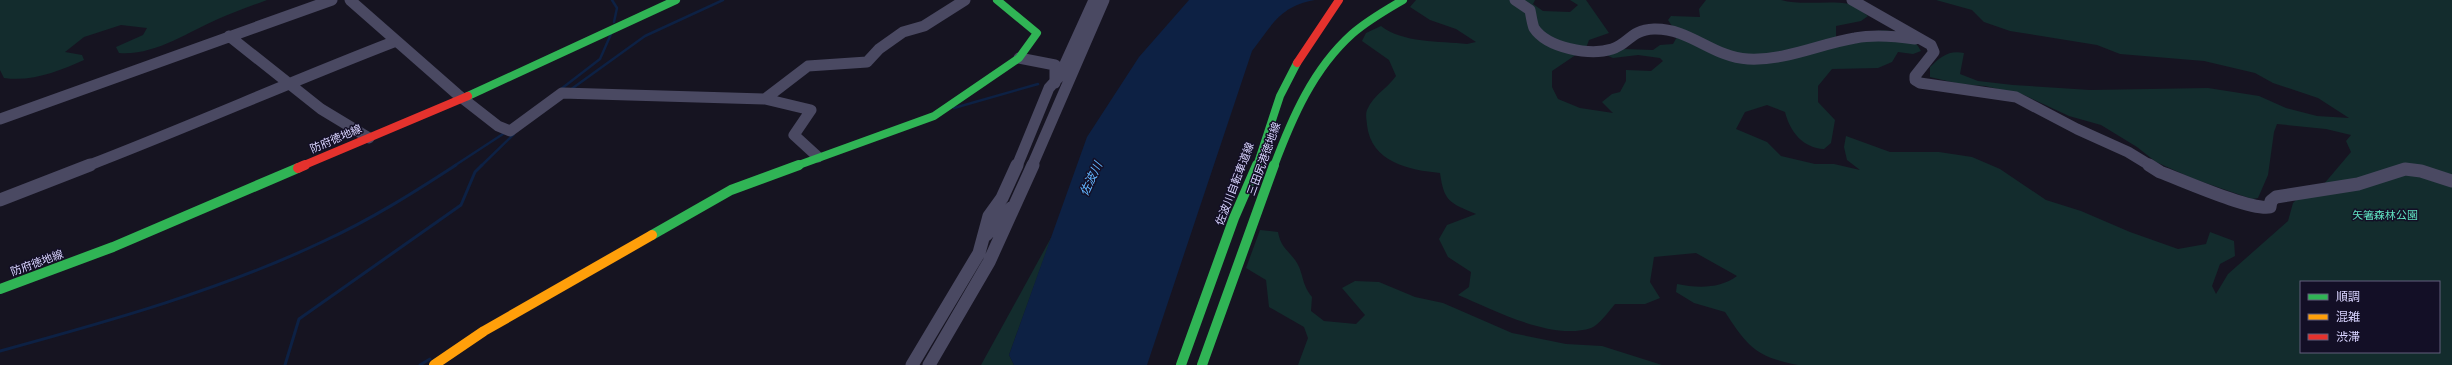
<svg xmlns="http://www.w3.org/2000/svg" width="2452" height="365" font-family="'Nunito Sans','Noto Sans JP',sans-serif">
  <rect width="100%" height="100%" fill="#161421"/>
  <!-- green -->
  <path fill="#132c2d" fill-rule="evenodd" d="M 0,0 L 267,0 C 251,6 234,12 218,19 C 188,32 154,56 119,53 L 116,47 L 143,35 L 147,28 L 121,25 L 84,37 L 65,52 L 82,55 L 84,60 C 59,71 33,82 4,78 L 0,70 Z
    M 1416,0 L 1535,0 L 1533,4 L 1543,11 L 1570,12 L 1578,5 L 1570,0 L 1586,0 L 1609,33 L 1589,40 L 1586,48 L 1552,71 L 1552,87 L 1558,99 L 1580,108 L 1613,113 L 1602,102 L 1612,94 L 1620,92 L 1626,81 L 1626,70 L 1651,71 L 1663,61 L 1660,58 L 1638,55 L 1613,58 L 1604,54 L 1623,49 L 1653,50 L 1660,45 L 1673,44 L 1678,35 L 1668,20 L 1671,16 L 1700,17 L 1699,9 L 1706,0 L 1781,0 C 1803,6 1827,0 1850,4 C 1856,6 1863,12 1868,16 L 1861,21 L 1836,26 L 1836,37 C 1865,33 1905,19 1921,51 L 1913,54 L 1898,52 L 1892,62 L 1878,68 L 1832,69 L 1818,86 L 1818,102 L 1835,120 L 1831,143 L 1824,149 C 1803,148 1790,132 1785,112 L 1767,105 L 1745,112 L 1736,129 L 1767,142 L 1781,156 L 1815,164 L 1834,164 L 1860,170 L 1847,160 L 1844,147 L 1846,136 L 1890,152 L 1939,152 L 1972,157 L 2000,169 L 2046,200 L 2081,211 L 2130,232 L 2178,249 L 2206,244 L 2210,232 L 2234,241 L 2235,256 L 2220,264 L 2212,286 L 2216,294 L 2228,274 L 2288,221 L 2293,203 L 2299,197 L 2318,191 L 2351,152 L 2346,141 L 2351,135 L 2326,129 L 2277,124 L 2274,132 L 2268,175 L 2258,198 L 2252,199 L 2194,179 L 2156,162 L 2137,147 L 2101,125 L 2069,116 L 2024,95 L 1985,86 L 1960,84 L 1930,77 L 1930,67 C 1941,57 1948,50 1964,53 L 1960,74 L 1978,81 L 2013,85 L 2090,90 L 2208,88 L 2259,96 L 2286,108 L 2317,116 L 2349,118 L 2318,98 L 2273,83 L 2255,73 L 2204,61 L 2120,54 L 2097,45 L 2010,31 L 1984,22 L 1972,10 L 1936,0 L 2452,0 L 2452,365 L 1798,365 C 1756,357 1748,347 1725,312 L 1694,303 L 1676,292 L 1677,284 C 1697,288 1720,289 1737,276 L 1696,253 L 1654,257 L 1650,282 L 1660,298 L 1645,304 L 1615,304 C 1609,311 1599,325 1591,328 C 1552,341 1494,310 1458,295 L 1469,287 L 1471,272 L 1448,257 L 1439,239 L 1447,225 L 1476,214 C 1450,203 1444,202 1440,173 C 1409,170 1371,162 1367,125 C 1367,121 1365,115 1367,110 C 1374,94 1386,90 1396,76 L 1389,60 L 1362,41 L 1366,33 L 1381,26 C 1402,43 1440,41 1467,44 L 1476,42 L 1456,29 L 1430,20 L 1410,7 ZM 2301,282 L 2439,282 L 2439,352 L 2301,352 Z
    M 1260,230 L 1278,232 C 1281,249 1289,250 1297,263 C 1304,275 1301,283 1312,297 L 1311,311 L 1324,321 L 1356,324 L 1365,315 L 1342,288 L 1355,281 L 1379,282 L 1415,297 L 1443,303 L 1512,333 L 1566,344 L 1602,346 L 1662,365 L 1298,365 L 1308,338 L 1304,327 L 1269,307 L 1266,280 L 1246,268 Z
    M 1052,236 L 1009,355 L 1014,365 L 981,365 Z"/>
  <!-- water -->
  <path fill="#0d2144" d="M 1189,0 L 1315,0 C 1280,6 1272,25 1252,51 L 1147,365 L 1014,365 L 1009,355 L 1087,137 L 1139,57 Z"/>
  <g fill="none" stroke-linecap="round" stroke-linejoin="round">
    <!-- stream-far1 -->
    <path stroke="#0d2144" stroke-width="2.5" d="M 612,0 L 617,8 L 614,22
      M 561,89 L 600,59 L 611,34
      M 570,90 L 645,36 L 723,0
      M 954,108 L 1038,84
      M 454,166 L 506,132
      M 481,166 L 514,134"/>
    <!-- stream -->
    <path stroke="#0d2144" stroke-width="3" d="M 0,351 C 110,321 221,290 324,241 C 370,220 413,193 456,165
      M 285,365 L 299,319 L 461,205 L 475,172 L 482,165
      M 420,365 L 430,359"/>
    <!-- street-far1 -->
    <path stroke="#4a4962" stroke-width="11" d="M 350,0 L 457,94 L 498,126 L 510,131 L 562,93 L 765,99 L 808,66 L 867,62 L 879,49 L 903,32 L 924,26 L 965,0
      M 1515,0 L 1530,10 C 1531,15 1532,23 1534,28 C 1547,48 1590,56 1612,49 C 1629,44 1630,30 1654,29 C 1690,28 1712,57 1748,59 C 1785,61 1819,44 1855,38 C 1875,34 1895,36 1915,39
      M 1852,0 L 1931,45 L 1934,52 L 1915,76 L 1915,80 L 1920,83 L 2016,97 L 2077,129 L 2128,152 L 2151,166
      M 229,36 L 321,109 L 369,138
      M 1019,58 L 1055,65 L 1055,83
      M 765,99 L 811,110 L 794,135 L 818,157
      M 0,119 L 332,0
      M 87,166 C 191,126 292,81 396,41
      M 1017,166 L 1049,88 L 1059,77 L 1094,0
      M 1032,166 L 1104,0"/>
    <!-- street -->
    <path stroke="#4a4962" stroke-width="13" d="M 2149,165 L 2160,172 C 2182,180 2251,211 2270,207 L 2271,201 L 2276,197 L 2358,184 L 2405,169 L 2421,171 L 2452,181
      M 0,200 L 90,165
      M 986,235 L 1011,208
      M 912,365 L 979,253 L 989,216 L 1002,198 L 1017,165
      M 929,365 L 989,262 L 1033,165"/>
    <!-- fast-far1 -->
    <path stroke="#30b455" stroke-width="8" d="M 468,96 L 676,0
      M 796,166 L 934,116 L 1019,58 L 1037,33 L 997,0
      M 1257,166 L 1280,96 L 1297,63
      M 1274,166 C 1292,118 1313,69 1352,34 C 1368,20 1386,10 1403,0"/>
    <!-- fast -->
    <path stroke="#30b455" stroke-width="10" d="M 652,235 L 731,190 L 799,165
      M 0,289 L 113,247 L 298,168
      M 1181,365 L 1234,218 L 1257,165
      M 1202,365 L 1274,165"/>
    <!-- slow -->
    <path stroke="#ff9f0a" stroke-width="10" d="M 434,365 L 484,331 L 652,235"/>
    <!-- jam-far1 -->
    <path stroke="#e5322d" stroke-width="8" d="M 1297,63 L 1339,0
      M 302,166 L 468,96"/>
    <!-- jam -->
    <path stroke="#e5322d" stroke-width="10" d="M 298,168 L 305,165"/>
  </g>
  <g text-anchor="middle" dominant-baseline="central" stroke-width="3" stroke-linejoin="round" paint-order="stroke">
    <!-- street labels -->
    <g font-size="11" fill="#d9d4ff" stroke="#130f26">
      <text transform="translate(336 139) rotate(-23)">防府徳地線</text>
      <text transform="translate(1264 159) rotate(-70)">三田尻港徳地線</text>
      <text transform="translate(1235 184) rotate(-69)">佐波川自転車道線</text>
      <text transform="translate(37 263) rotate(-20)">防府徳地線</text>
    </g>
    <!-- park labels -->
    <g font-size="11" fill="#5fe0c0" stroke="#130f26">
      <text x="2385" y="215">矢箸森林公園</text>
    </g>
    <!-- water labels -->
    <g font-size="12" font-style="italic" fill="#62b6ff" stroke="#130f26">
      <text transform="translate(1091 179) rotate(-65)">佐波川</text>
    </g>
  </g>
  <!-- legend -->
  <rect x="2300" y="281" width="140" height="72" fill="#130f26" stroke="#625e7d"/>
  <rect x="2308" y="294" width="20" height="6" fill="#30b455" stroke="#625e7d"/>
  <text x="2336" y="301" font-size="12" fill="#d9d4ff">順調</text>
  <rect x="2308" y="314" width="20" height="6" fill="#ff9f0a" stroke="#625e7d"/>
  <text x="2336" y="321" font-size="12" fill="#d9d4ff">混雑</text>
  <rect x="2308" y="334" width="20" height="6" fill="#e5322d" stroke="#625e7d"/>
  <text x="2336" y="341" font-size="12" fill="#d9d4ff">渋滞</text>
</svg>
